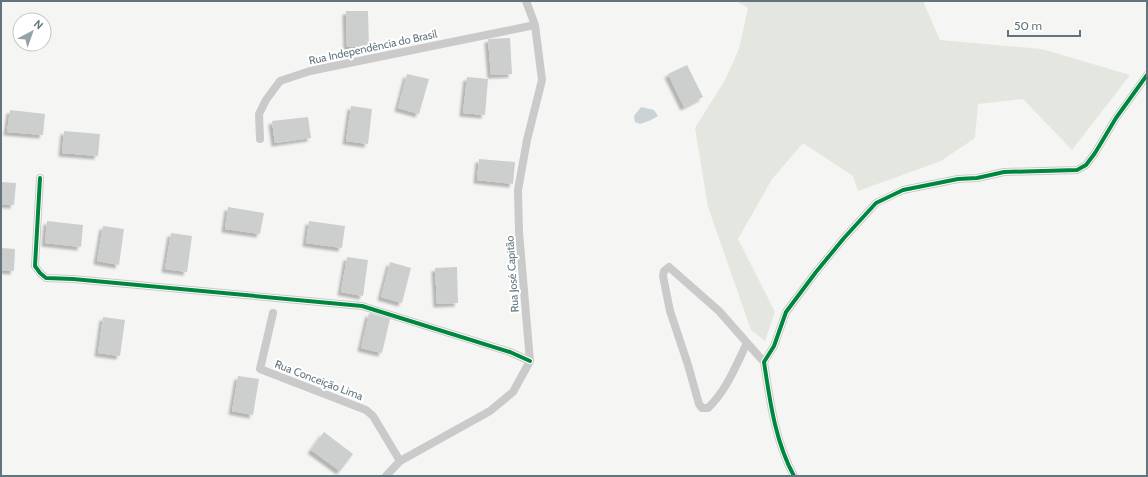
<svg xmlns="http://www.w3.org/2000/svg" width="1148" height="477" font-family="Cabin,sans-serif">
  <defs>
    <filter id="shadow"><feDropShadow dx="-3.5" dy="3.5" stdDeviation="1" flood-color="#0004"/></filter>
  </defs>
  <rect width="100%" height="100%" fill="#f5f5f3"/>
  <!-- green -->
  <path fill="#e4e7e0" d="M 736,1 L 923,1 L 940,40 L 1042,49 L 1130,75 L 1072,150 L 1023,99 L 978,104 L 975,138 L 941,161 L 858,191 L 853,176 L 803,143 L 772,179 L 738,239 L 775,312 L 765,341 L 751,330 L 708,207 L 695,128 L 725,80 L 739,49 L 748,8 Z"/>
  <!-- water -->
  <path fill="#cad3d5" d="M 641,107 L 654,110 L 658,116 L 649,121 L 640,124 L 635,122 L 634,116 Z"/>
  <!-- building -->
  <path fill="#cdcece" filter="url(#shadow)" d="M 346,11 L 368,11 L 369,47 L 347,47 Z
    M 510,38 L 512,74 L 491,75 L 488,39 Z
    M 687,65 L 703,97 L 684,107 L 668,74 Z
    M 407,74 L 429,79 L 419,114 L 398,108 Z
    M 467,77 L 488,79 L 485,115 L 463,113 Z
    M 351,106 L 372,109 L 368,144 L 346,141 Z
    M 10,110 L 45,114 L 43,135 L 7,132 Z
    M 308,117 L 311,138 L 275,143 L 272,121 Z
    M 64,131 L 100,134 L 98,156 L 62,153 Z
    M 479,159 L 515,162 L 513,184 L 477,180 Z
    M 1,182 L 16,183 L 14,205 L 1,204 Z
    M 228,207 L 264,213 L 260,234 L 225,229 Z
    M 47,221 L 83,225 L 81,247 L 45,243 Z
    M 309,221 L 345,226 L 342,248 L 306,243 Z
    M 103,226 L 124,229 L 119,265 L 97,261 Z
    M 171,233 L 192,236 L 187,272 L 165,269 Z
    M 1,248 L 15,249 L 14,271 L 1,270 Z
    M 347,257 L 368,260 L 363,296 L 341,292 Z
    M 390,262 L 411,268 L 402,303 L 381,297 Z
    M 457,267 L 458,303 L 437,304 L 435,268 Z
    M 369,313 L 390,319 L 382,353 L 361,348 Z
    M 103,317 L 125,320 L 120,356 L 98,353 Z
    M 238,376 L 259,379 L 253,415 L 232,411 Z
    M 324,432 L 353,454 L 340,471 L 311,450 Z"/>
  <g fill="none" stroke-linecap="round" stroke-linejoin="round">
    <!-- street -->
    <path stroke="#cacacb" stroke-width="8" d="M 260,139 L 259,114 L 266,100 L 280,81 L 310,71 L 535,25
      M 40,178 L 35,266 L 40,273 L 46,278 L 73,279 L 362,306 L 510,352 L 530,361
      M 273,313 L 260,369 L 366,410 L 373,416 L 400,461
      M 747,343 C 736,365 727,390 708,408 L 702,408 L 699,404 L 688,365 L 670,311 L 663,276 L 664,271 L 669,267 L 719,311 L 764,362
      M 386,476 L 400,461 L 490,411 L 513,392 L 530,361 L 519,232 L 518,190 L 527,140 L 542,80 L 535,25 L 526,1
      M 794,476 C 775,441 770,401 764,362 L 774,346 L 786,312 L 816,272 L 844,238 L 876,203 L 903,190 L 958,179 L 977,178 L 1004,172 L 1077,170 L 1086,165 L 1095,153 L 1116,118 L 1147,75"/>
    <defs>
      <path id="cycleway" d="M 40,178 L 35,266 L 40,273 L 46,278 L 73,279 L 362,306 L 510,352 L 530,361
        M 794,476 C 775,441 770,401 764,362 L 774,346 L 786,312 L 816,272 L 844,238 L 876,203 L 903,190 L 958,179 L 977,178 L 1004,172 L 1077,170 L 1086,165 L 1095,153 L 1116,118 L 1147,75"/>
    </defs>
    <!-- cycleway casing -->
    <use href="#cycleway" stroke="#fff" stroke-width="6"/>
    <!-- cycleway -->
    <use href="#cycleway" stroke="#00873e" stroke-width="4"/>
  </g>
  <g text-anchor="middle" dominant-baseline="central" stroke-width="4" stroke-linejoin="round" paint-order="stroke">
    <!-- street labels -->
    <g font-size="11" fill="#61757e" stroke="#fff">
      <text transform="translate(373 47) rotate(-12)">Rua Independência do Brasil</text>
      <text transform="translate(512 274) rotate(-94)">Rua José Capitão</text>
      <text transform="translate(319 380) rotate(21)">Rua Conceição Lima</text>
    </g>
  </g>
  <!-- border -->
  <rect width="1148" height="477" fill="none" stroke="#61757e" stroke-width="4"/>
  <!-- north arrow -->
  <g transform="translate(32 32) rotate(41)"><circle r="19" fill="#ffffff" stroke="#c0c8cb"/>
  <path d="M0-3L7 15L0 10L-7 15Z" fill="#95a2a7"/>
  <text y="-6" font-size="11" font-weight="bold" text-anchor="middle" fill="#61757e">N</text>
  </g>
  <!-- scale -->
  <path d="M1008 30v6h72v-6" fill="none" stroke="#61757e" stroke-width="2"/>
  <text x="1014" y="30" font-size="12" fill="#61757e" stroke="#ffffff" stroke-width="3" paint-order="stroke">50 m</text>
</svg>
